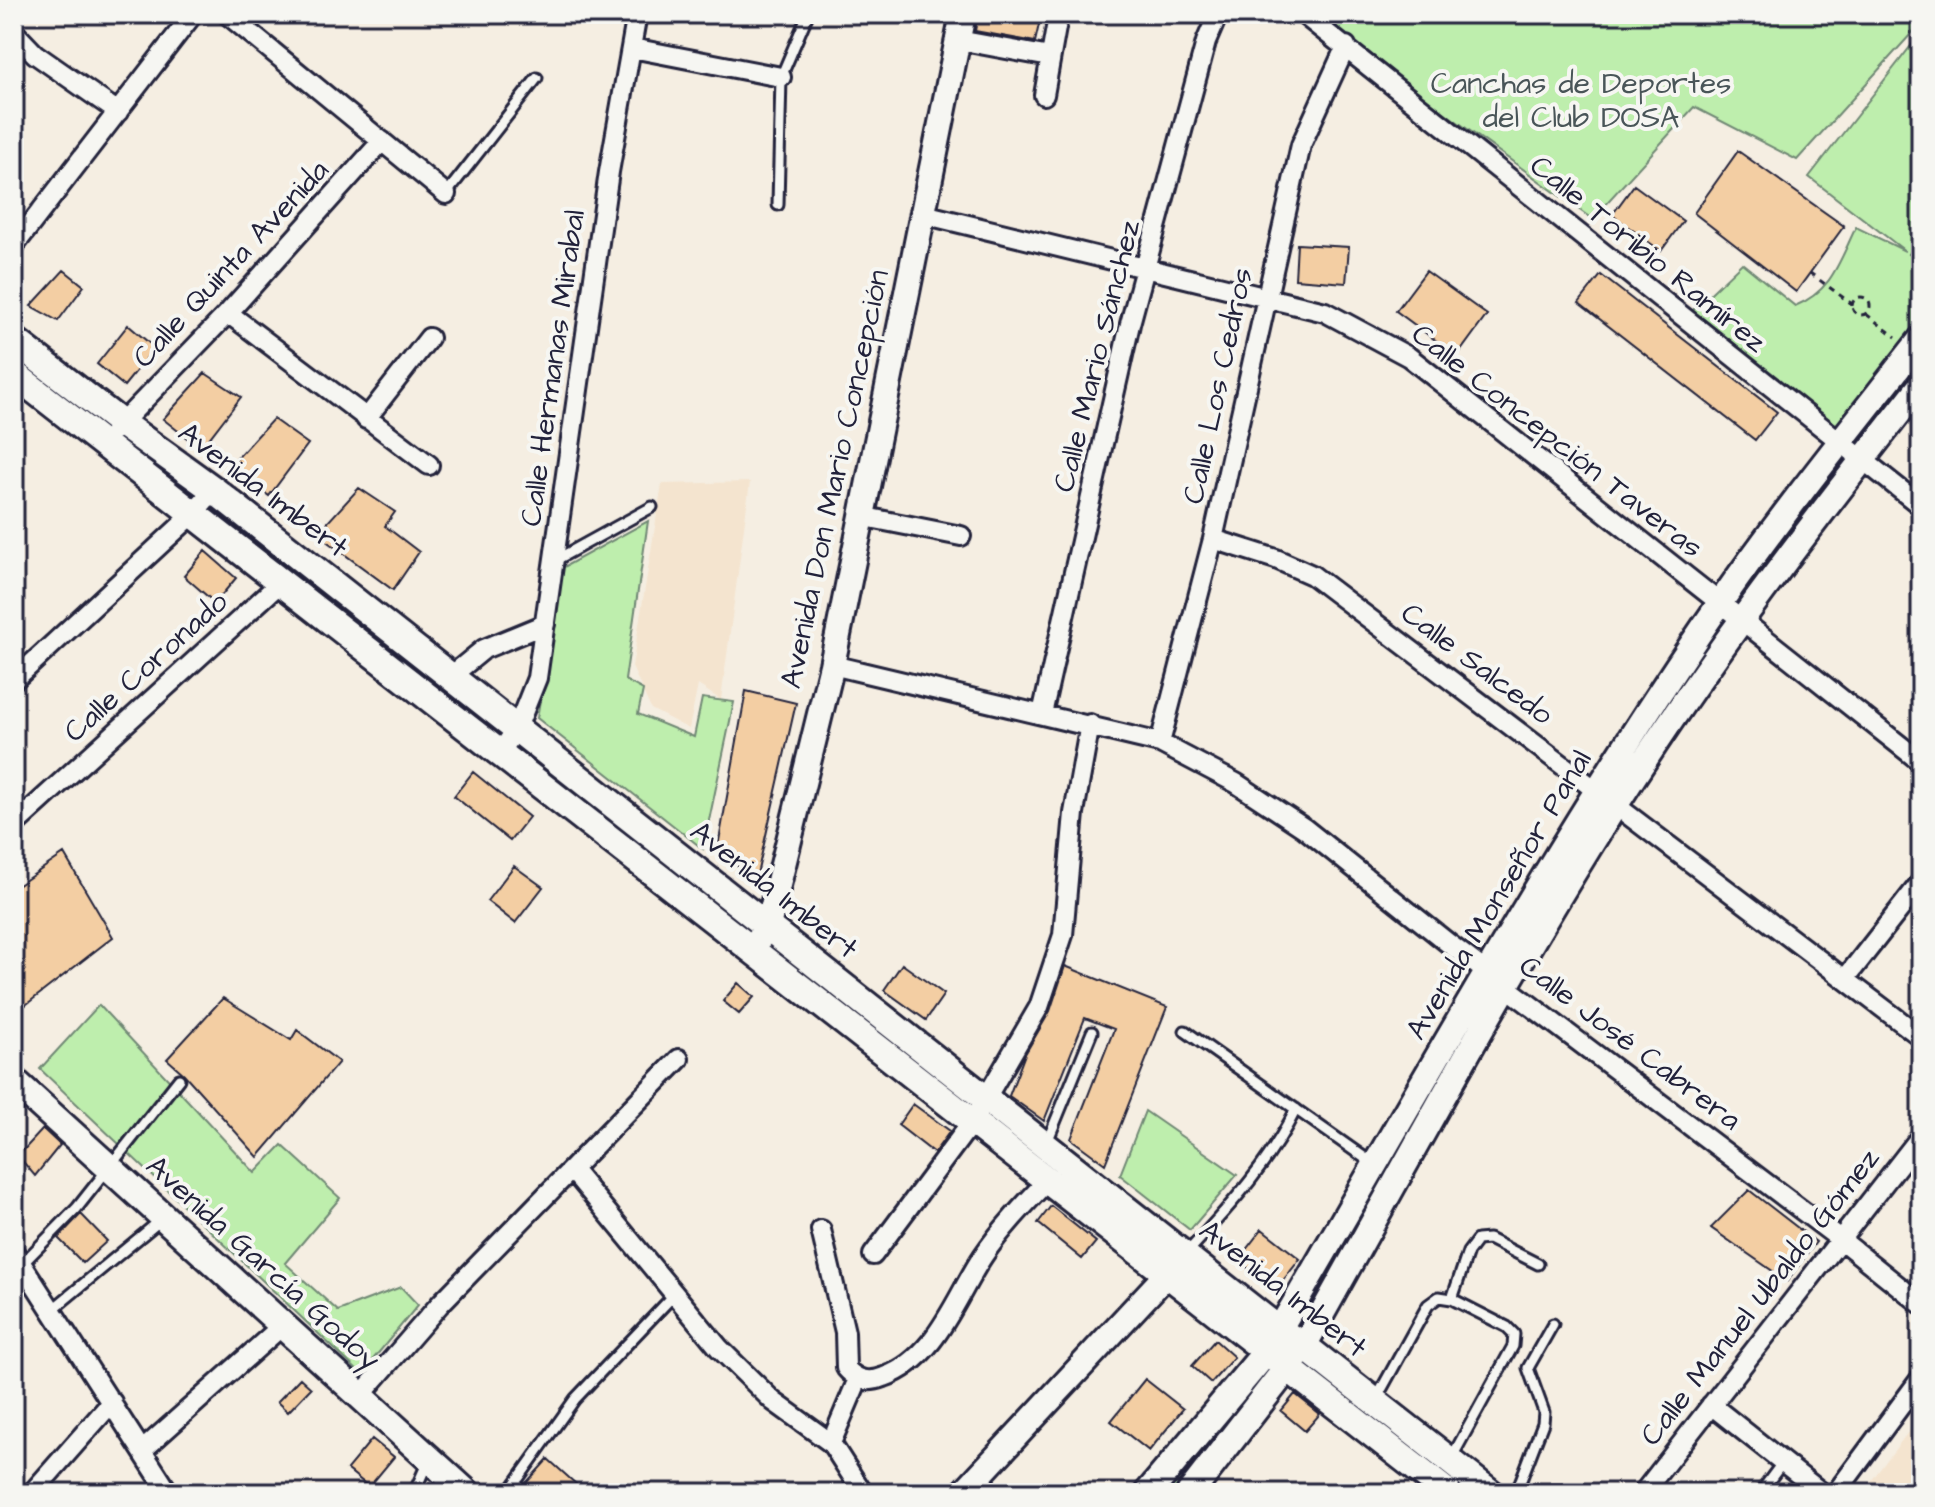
<svg xmlns="http://www.w3.org/2000/svg" width="1935" height="1507" font-family="'Architects Daughter',sans-serif">
  <rect width="100%" height="100%" fill="#f5eee2"/>
  <filter id="ink" filterUnits="userSpaceOnUse"><feTurbulence type="fractalNoise" baseFrequency=".0125" numOctaves="2"/><feDisplacementMap in="SourceGraphic" scale="16" xChannelSelector="R" yChannelSelector="G"/><feConvolveMatrix kernelMatrix="1 2 1 2 8 2 1 2 1" color-interpolation-filters="sRGB"/></filter>
  <g filter="url(#ink)">
    <!-- built -->
    <path fill="#f4e4cf" d="M 750,482 L 721,700 L 698,685 L 689,729 L 651,709 L 632,667 L 662,484 Z
      M 1921,1415 L 1921,1493 L 1862,1493 Z"/>
    <!-- green -->
    <path fill="#beeead" stroke="#708874" stroke-width="2" d="M 1308,14 L 1921,14 L 1921,23 L 1797,160 L 1694,107 L 1592,219 Z
      M 1921,33 L 1921,238 L 1909,254 L 1921,262 L 1921,322 L 1843,424 L 1833,426 L 1692,311 L 1742,263 L 1795,306 C 1832,291 1839,262 1856,227 L 1905,251 L 1809,177 Z
      M 1841,455 L 1850,466 L 1741,606 L 1730,600 Z
      M 215,496 L 507,730 L 500,743 L 203,511 Z
      M 648,521 L 625,680 L 643,690 L 638,714 L 694,737 L 702,698 L 734,702 L 703,849 L 537,718 L 562,568 Z
      M 520,739 L 758,927 L 749,939 L 510,753 Z
      M 99,1005 L 255,1173 L 282,1145 L 340,1198 L 285,1263 L 338,1311 L 401,1287 L 418,1305 L 361,1374 L 40,1069 Z
      M 1145,1111 L 1237,1175 L 1190,1230 L 1120,1175 Z
      M 1264,1361 L 1276,1371 L 1178,1493 L 1155,1493 Z"/>
    <!-- building -->
    <path fill="#f3cea3" stroke="#22223b" stroke-width="2" d="M 978,14 L 1040,20 L 1035,42 L 975,31 Z
      M 1738,151 L 1844,226 L 1796,292 L 1694,213 Z
      M 1634,185 L 1683,221 L 1661,251 L 1612,215 Z
      M 1297,244 L 1349,247 L 1346,283 L 1295,279 Z
      M 64,270 L 84,286 L 58,321 L 31,306 Z
      M 1426,271 L 1487,315 L 1457,356 L 1396,311 Z
      M 1601,275 L 1777,412 L 1755,440 L 1579,303 Z
      M 128,325 L 155,348 L 124,386 L 97,364 Z
      M 205,373 L 241,397 L 201,449 L 163,419 Z
      M 273,419 L 308,444 L 269,496 L 230,466 Z
      M 359,488 L 395,512 L 385,526 L 419,552 L 393,590 L 317,534 Z
      M 205,551 L 236,578 L 215,603 L 184,576 Z
      M 746,691 L 796,703 L 756,879 L 717,852 Z
      M 473,772 L 529,817 L 510,841 L 454,796 Z
      M 64,854 L 113,937 L 14,1014 L 14,888 Z
      M 514,866 L 543,887 L 515,923 L 487,901 Z
      M 902,964 L 944,994 L 926,1020 L 884,990 Z
      M 1065,966 L 1167,1007 L 1105,1164 L 1071,1139 L 1114,1029 L 1085,1018 L 1044,1121 L 1009,1096 L 1025,1054 L 1050,1011 Z
      M 738,983 L 754,997 L 739,1014 L 723,1001 Z
      M 223,998 L 291,1040 L 297,1030 L 339,1062 L 258,1157 L 184,1074 L 167,1059 Z
      M 913,1104 L 950,1131 L 934,1153 L 898,1125 Z
      M 43,1129 L 60,1145 L 35,1176 L 18,1156 Z
      M 1749,1190 L 1816,1242 L 1787,1281 L 1711,1228 Z
      M 1051,1206 L 1096,1242 L 1082,1259 L 1038,1223 Z
      M 81,1214 L 107,1241 L 83,1263 L 58,1238 Z
      M 1262,1229 L 1300,1259 L 1281,1283 L 1271,1286 L 1238,1260 Z
      M 1215,1340 L 1234,1357 L 1211,1383 L 1192,1366 Z
      M 300,1378 L 311,1388 L 288,1412 L 277,1402 Z
      M 1145,1379 L 1183,1409 L 1149,1451 L 1111,1421 Z
      M 1295,1394 L 1320,1414 L 1305,1431 L 1281,1411 Z
      M 372,1439 L 394,1457 L 369,1487 L 347,1469 Z
      M 548,1459 L 586,1493 L 517,1493 Z"/>
    <g fill="none" stroke-linecap="round" stroke-linejoin="round">
      <defs>
        <path id="service" d="M 446,194 L 537,78
          M 778,205 L 781,77 L 808,14
          M 554,561 L 652,507
          M 1185,1031 L 1372,1163
          M 1047,1142 L 1092,1032
          M 1185,1255 C 1228,1208 1268,1166 1296,1109
          M 22,1264 L 77,1208 L 179,1079
          M 1452,1299 L 1468,1252 L 1477,1240 L 1489,1239 L 1538,1264
          M 52,1310 L 162,1219
          M 1376,1399 L 1428,1305 L 1439,1297 L 1452,1299 L 1507,1327 L 1514,1334 L 1513,1346 L 1452,1457
          M 414,1493 L 428,1461
          M 508,1493 L 575,1399 L 675,1294
          M 1516,1493 L 1543,1423 L 1544,1412 L 1528,1368 L 1553,1324
          M 1760,1493 L 1783,1462"/>
        <path id="minor" d="M 227,14 L 446,194
          M 1303,14 L 1921,506
          M 14,32 L 35,54 L 118,112
          M 958,40 L 1050,57
          M 632,48 L 781,77
          M 1044,95 L 1057,22
          M 923,214 L 1325,312 L 1409,357 L 1921,762
          M 14,246 L 193,14
          M 228,313 L 429,465
          M 366,419 L 429,338
          M 115,430 L 228,313 L 382,141
          M 860,516 L 961,536
          M 1213,539 L 1276,559 L 1312,575 L 1921,1037
          M 832,665 L 1160,743 L 1236,783 L 1304,828 L 1448,943 L 1840,1239 L 1921,1304
          M 451,676 L 484,649 L 545,624
          M 14,680 L 190,517 L 214,490
          M 1042,714 L 1130,324 L 1206,42 L 1218,14
          M 1160,743 L 1213,539 L 1301,145 L 1346,46
          M 500,753 L 517,728 L 537,678 L 609,172 L 637,14
          M 14,825 L 279,584
          M 1845,979 L 1921,882
          M 573,1171 L 719,1348 L 773,1401 L 831,1443 L 863,1493
          M 821,1230 L 845,1332 L 846,1368 C 857,1381 869,1383 884,1377 C 937,1358 955,1298 983,1256 C 1001,1229 1025,1204 1047,1181
          M 14,1252 L 169,1493
          M 873,1255 L 972,1122 L 1039,1007 L 1063,935 L 1074,813 L 1090,724
          M 361,1395 L 440,1304 L 679,1059
          M 1711,1405 L 1822,1493
          M 831,1443 L 858,1379
          M 144,1449 L 284,1324
          M 32,1493 L 112,1402
          M 1643,1493 L 1921,1136
          M 1836,1493 L 1921,1378"/>
        <path id="tertiary" d="M 751,950 L 768,926 L 832,665 L 963,14
          M 1279,1330 C 1422,1086 1559,836 1720,603 C 1783,512 1853,426 1921,339
          M 1304,1346 C 1406,1165 1504,981 1615,806 C 1708,659 1814,521 1921,385
          M 963,1493 L 1179,1261"/>
        <path id="secondary" d="M 14,340 L 121,423 L 214,490 L 1279,1330 L 1304,1346 L 1491,1493
          M 14,374 L 1448,1493
          M 14,1081 L 467,1493
          M 1148,1493 L 1266,1352 L 1275,1336
          M 1190,1493 L 1297,1355"/>
      </defs>
      <!-- service casing -->
      <use href="#service" stroke="#22223b" stroke-width="15"/>
      <!-- minor casing -->
      <use href="#minor" stroke="#22223b" stroke-width="24"/>
      <!-- tertiary casing -->
      <use href="#tertiary" stroke="#22223b" stroke-width="30"/>
      <!-- secondary casing -->
      <use href="#secondary" stroke="#22223b" stroke-width="32"/>
      <!-- path -->
      <path stroke="#22223b" stroke-width="3" stroke-dasharray="6 6" stroke-linecap="butt" d="M 1810,273 L 1852,304
        M1852 306a9 9 0 1 1 18 0a9 9 0 1 1-18 0Z
        M 1866,314 L 1896,337"/>
      <!-- service -->
      <use href="#service" stroke="#f6f6f2" stroke-width="9"/>
      <!-- minor -->
      <use href="#minor" stroke="#f6f6f2" stroke-width="18"/>
      <!-- tertiary -->
      <use href="#tertiary" stroke="#f6f6f2" stroke-width="24"/>
      <!-- secondary -->
      <use href="#secondary" stroke="#f6f6f2" stroke-width="26"/>
    </g>
  </g>
  <g text-anchor="middle" dominant-baseline="central" stroke-width="8" stroke-linejoin="round" paint-order="stroke">
    <!-- park labels -->
    <g font-size="30" fill="#495558" stroke="#f6f6f2">
      <text x="1581" y="84">Canchas de Deportes<tspan x="1581" dy="34">del Club DOSA</tspan></text>
    </g>
    <!-- street labels -->
    <g font-size="30" fill="#22223b" stroke="#f6f6f2">
      <text transform="translate(1648 254) rotate(39)">Calle Toribio Ramírez</text>
      <text transform="translate(231 264) rotate(-47)">Calle Quinta Avenida</text>
      <text transform="translate(1097 356) rotate(-76)">Calle Mario Sánchez</text>
      <text transform="translate(553 368) rotate(-82)">Calle Hermanas Mirabal</text>
      <text transform="translate(1218 386) rotate(-78)">Calle Los Cedros</text>
      <text transform="translate(1557 441) rotate(38)">Calle Concepción Taveras</text>
      <text transform="translate(835 479) rotate(-78)">Avenida Don Mario Concepción</text>
      <text transform="translate(263 490) rotate(37)">Avenida Imbert</text>
      <text transform="translate(1477 664) rotate(37)">Calle Salcedo</text>
      <text transform="translate(146 667) rotate(-42)">Calle Coronado</text>
      <text transform="translate(774 890) rotate(38)">Avenida Imbert</text>
      <text transform="translate(1499 895) rotate(-59)">Avenida Monseñor Panal</text>
      <text transform="translate(1630 1043) rotate(37)">Calle José Cabrera</text>
      <text transform="translate(263 1263) rotate(42)">Avenida García Godoy</text>
      <text transform="translate(1283 1289) rotate(38)">Avenida Imbert</text>
      <text transform="translate(1760 1297) rotate(-52)">Calle Manuel Ubaldo Gómez</text>
    </g>
  </g>
  <!-- margin -->
  <rect width="1935" height="1507" fill="none" stroke="#f6f6f2" stroke-width="48"/>
  <rect x="24" y="24" width="1887" height="1459" fill="none" stroke="#22223b" stroke-width="3" filter="url(#ink)"/>
</svg>
